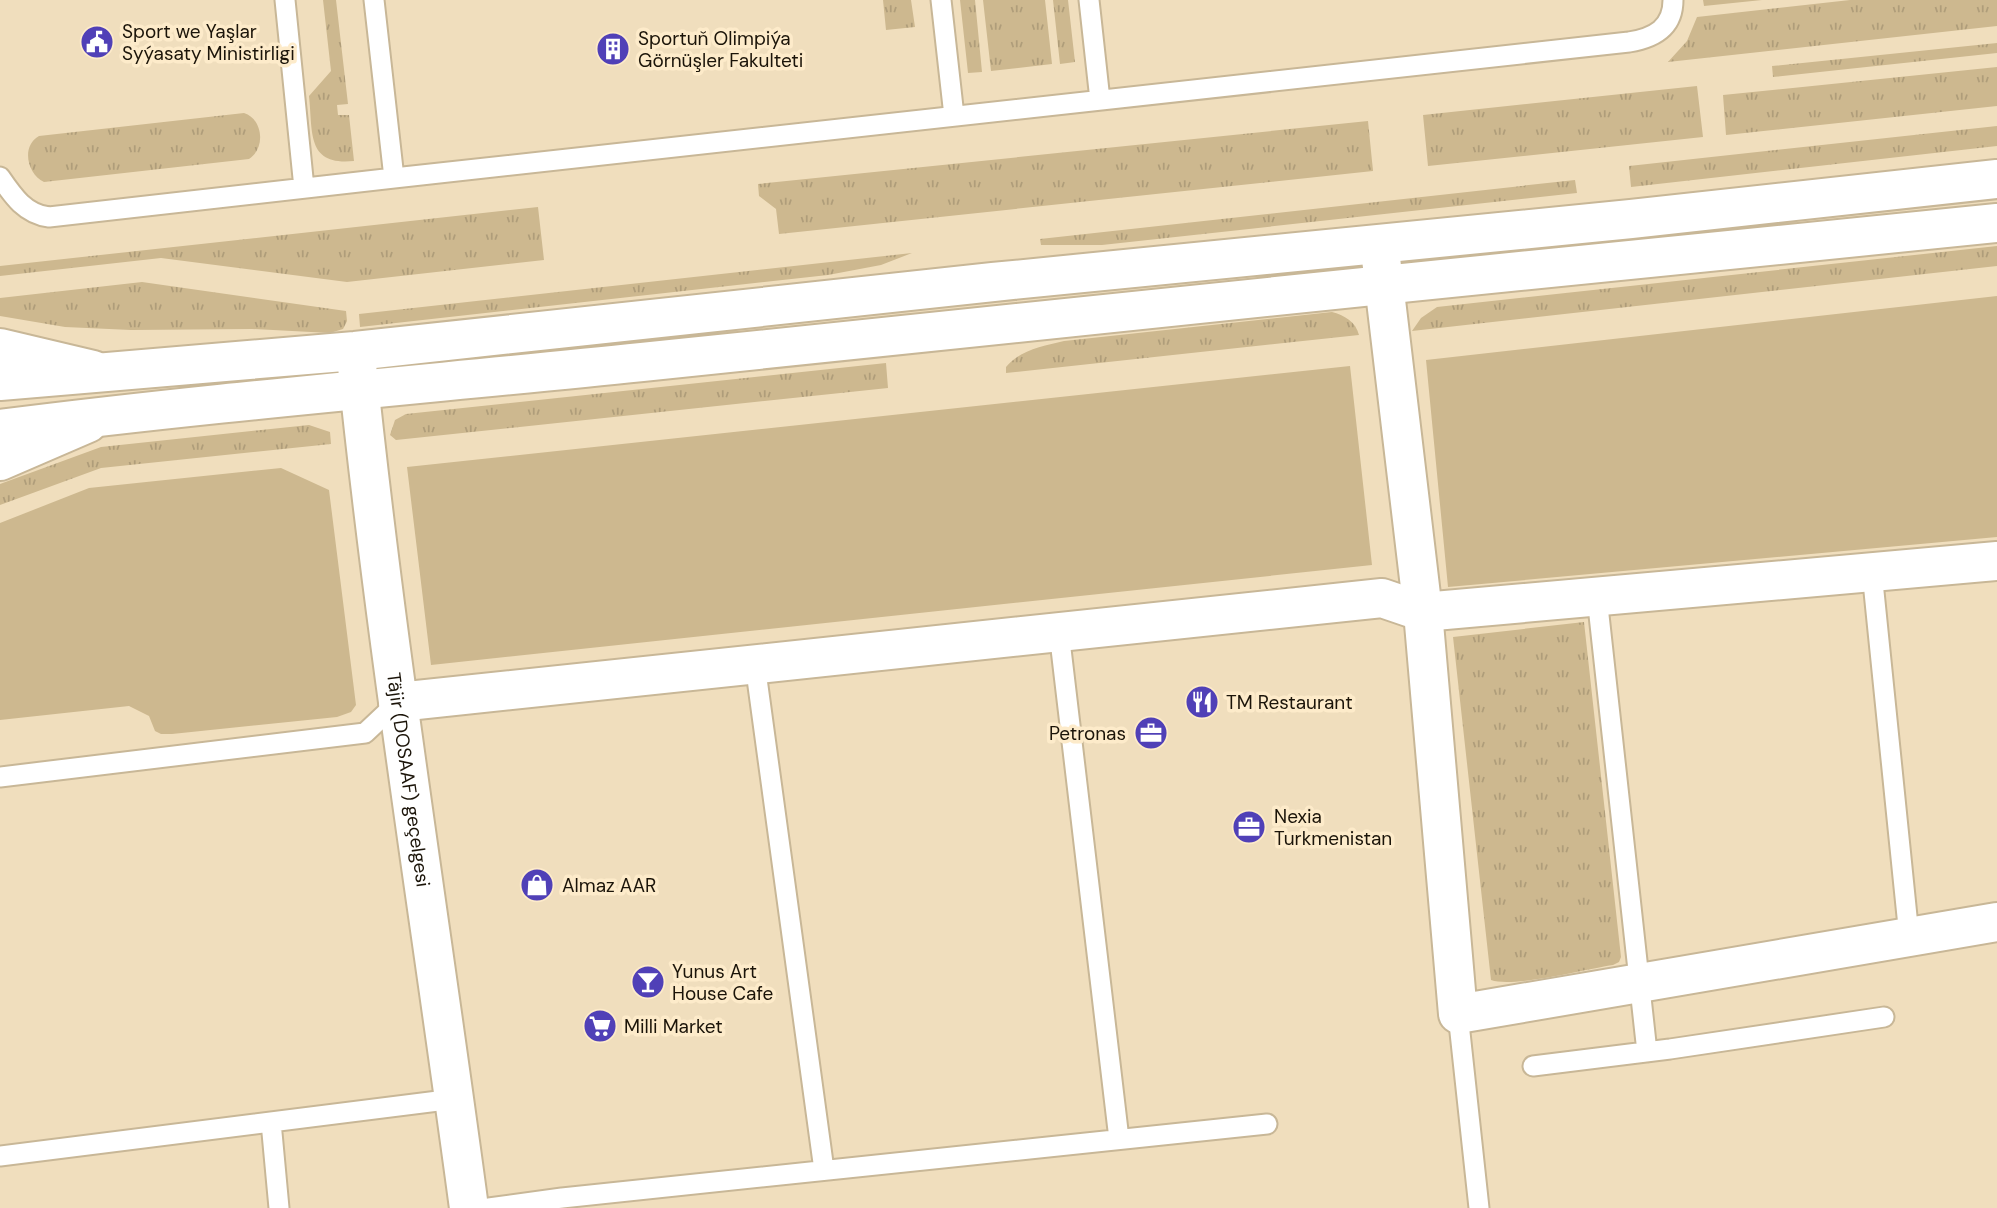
<svg xmlns="http://www.w3.org/2000/svg" width="1997" height="1208" font-family="'DM Sans',sans-serif">
  <defs>
    <pattern id="grass-tufts" width="24" height="20" patternUnits="userSpaceOnUse" patternTransform="scale(1.75)"><rect width="24" height="20" fill="#cdb88f"/><path d="M3 7l-1-3M5 7V3M7 7l1-3M15 17l-1-3M17 17v-4M19 17l1-3" fill="none" stroke="#af9d7a"/></pattern>
  </defs>
  <rect width="100%" height="100%" fill="#f0debd"/>
  <!-- grass -->
  <path fill="url(#grass-tufts)" d="M 323,0 L 336,0 L 348,104 L 337,105 L 338,115 L 349,115 L 354,161 C 306,166 313,132 309,96 L 331,71 Z
    M 883,0 L 911,0 L 915,27 L 886,30 Z
    M 960,0 L 975,0 L 982,72 L 968,73 Z
    M 983,0 L 1045,0 L 1052,64 L 991,71 Z
    M 1053,0 L 1068,0 L 1075,62 L 1060,64 Z
    M 1703,0 L 1762,0 L 1704,6 Z
    M 1850,0 L 1997,0 L 1997,26 L 1668,62 L 1687,41 L 1697,17 Z
    M 1997,43 L 1997,53 L 1773,77 L 1772,66 Z
    M 1997,67 L 1997,106 L 1726,135 L 1723,95 Z
    M 1697,86 L 1703,137 L 1428,166 L 1423,115 Z
    M 244,113 C 263,119 266,148 249,159 L 44,182 C 27,174 21,146 39,136 Z
    M 1368,121 L 1373,171 L 779,234 L 776,209 L 759,196 L 758,184 Z
    M 1997,126 L 1997,146 L 1631,187 L 1629,166 Z
    M 1575,180 L 1577,193 L 1102,245 L 1041,245 L 1040,239 Z
    M 538,207 L 544,260 L 347,282 L 161,258 L 0,276 L 0,266 Z
    M 1997,246 L 1997,266 L 1412,331 L 1421,318 L 1437,307 Z
    M 912,253 L 881,265 L 828,275 L 360,327 L 359,314 Z
    M 142,282 L 346,311 L 347,321 L 343,329 L 330,333 L 252,329 L 131,330 L 65,327 L 0,316 L 0,298 Z
    M 1332,312 C 1344,315 1356,322 1359,335 L 1006,373 L 1006,367 C 1020,350 1043,346 1064,341 Z
    M 886,363 L 888,388 L 396,440 L 390,435 L 395,420 L 406,414 Z
    M 309,425 L 330,432 L 331,444 L 101,468 L 0,505 L 0,484 L 101,447 Z
    M 1584,622 L 1621,957 L 1619,962 L 1613,965 C 1586,969 1514,988 1491,980 L 1453,637 Z"/>
  <!-- park -->
  <path fill="#cdb88f" d="M 1997,296 L 1997,537 L 1448,587 L 1426,360 Z
    M 1350,366 L 1372,565 L 431,665 L 407,467 Z
    M 281,468 L 329,490 L 356,705 L 351,712 L 337,717 L 172,734 L 161,734 L 155,731 L 149,716 L 129,706 L 0,720 L 0,523 L 89,488 Z"/>
  <g fill="none" stroke-linecap="round" stroke-linejoin="round">
    <defs>
      <path id="service" d="M 285,0 L 304,188
        M 374,0 L 394,178 L 1629,42 C 1654,38 1673,28 1673,0
        M 941,0 L 954,116
        M 1089,0 L 1100,100
        M 0,177 C 13,196 25,214 49,217 L 394,178
        M 1872,572 L 1909,936
        M 1597,597 L 1647,1052
        M 1059,632 L 1119,1139
        M 755,664 L 824,1170
        M 0,777 L 365,733 L 398,702
        M 1458,1014 L 1479,1208
        M 1533,1066 L 1670,1049 L 1884,1017
        M 271,1122 L 279,1208
        M 0,1156 L 454,1099
        M 489,1208 L 562,1198 L 1267,1124"/>
      <g id="minor">
        <path d="M 1380,250 L 1423,612 L 1458,1014 L 1997,922"/>
        <path id="s1" d="M 356,356 C 385,641 431,924 469,1208"/>
        <path d="M 398,702 L 1382,598 L 1423,612 L 1997,561"/>
      </g>
      <path id="secondary" d="M 0,348 L 93,370
        M 0,461 L 88,423"/>
      <path id="primary" d="M 0,381 L 355,351 L 993,282 L 1631,219 L 1997,179
        M 0,429 C 213,402 428,384 642,362 C 1094,314 1545,268 1997,223"/>
    </defs>
    <!-- service casing -->
    <use href="#service" stroke="#c8b797" stroke-width="23"/>
    <!-- minor casing -->
    <use href="#minor" stroke="#c8b797" stroke-width="42"/>
    <!-- secondary casing -->
    <use href="#secondary" stroke="#c8b797" stroke-width="42"/>
    <!-- primary casing -->
    <use href="#primary" stroke="#c8b797" stroke-width="42"/>
    <!-- service -->
    <use href="#service" stroke="#fff" stroke-width="19"/>
    <!-- minor -->
    <use href="#minor" stroke="#fff" stroke-width="38"/>
    <!-- secondary -->
    <use href="#secondary" stroke="#fff" stroke-width="38"/>
    <!-- primary -->
    <use href="#primary" stroke="#fff" stroke-width="38"/>
  </g>
  <!-- icons -->
  <defs>
    <symbol id="civic-disc" viewBox="-11 -11 22 22"><circle r="9.5" fill="#5040b7" stroke="#fdebca"/><path d="M-.6-6.5H3V-4.5H.6V-3L4-1V1h2V6H-6V1h2V-1L-.6-3ZM-1.2 2.5V6h2.4V2.5Z" fill="#fff"/></symbol>
    <symbol id="building-disc" viewBox="-11 -11 22 22"><circle r="9.5" fill="#5040b7" stroke="#fdebca"/><path d="M-4-6H4V6H1V3H-1V6H-4ZM-2.5-4.3h1.7v1.8h-1.7ZM.8-4.3h1.7v1.8H.8ZM-2.5-1h1.7V.8h-1.7ZM.8-1h1.7V.8H.8Z" fill="#fff"/></symbol>
    <symbol id="restaurant-disc" viewBox="-11 -11 22 22"><circle r="9.5" fill="#5040b7" stroke="#fdebca"/><path d="M-5-6h1v4h1v-4h1v4h1v-4h1v5L-1.5 .5V6h-2V.5L-5-1ZM5-6V6H3V1.5H1.5Q1.5-4 5-6Z" fill="#fff"/></symbol>
    <symbol id="office-disc" viewBox="-11 -11 22 22"><circle r="9.5" fill="#5040b7" stroke="#fdebca"/><path d="M-6-3h4V-5.5h4V-3h4V5H-6ZM-1-4.5V-3h2v-1.5ZM-6 0V1H6V0Z" fill="#fff"/></symbol>
    <symbol id="shop-disc" viewBox="-11 -11 22 22"><circle r="9.5" fill="#5040b7" stroke="#fdebca"/><path d="M-5-2.5h2.3a2.7 3.5 0 0 1 5.4 0H5L5.5 6h-11ZM-1.5-2.5h3a1.5 2.3 0 0 0-3 0Z" fill="#fff"/></symbol>
    <symbol id="bar-disc" viewBox="-11 -11 22 22"><circle r="9.5" fill="#5040b7" stroke="#fdebca"/><path d="M-6-5H6L.8 .8V4.5H3.5V6h-7V4.5H-.8V.8Z" fill="#fff"/></symbol>
    <symbol id="supermarket-disc" viewBox="-11 -11 22 22"><circle r="9.5" fill="#5040b7" stroke="#fdebca"/><path d="M-6-5.5h2.5l.6 2H6L4.5 2H-2.5L-4.4-4H-6ZM-1.5 3.2a1.3 1.3 0 1 0 .1 0ZM3 3.2a1.3 1.3 0 1 0 .1 0Z" fill="#fff"/></symbol>
  </defs>
  <g fill-rule="evenodd">
    <use href="#civic-disc" x="78" y="23" width="38" height="38"/>
    <use href="#building-disc" x="594" y="30" width="38" height="38"/>
    <use href="#restaurant-disc" x="1183" y="683" width="38" height="38"/>
    <use href="#office-disc" x="1132" y="714" width="38" height="38"/>
    <use href="#office-disc" x="1230" y="808" width="38" height="38"/>
    <use href="#shop-disc" x="518" y="866" width="38" height="38"/>
    <use href="#bar-disc" x="629" y="963" width="38" height="38"/>
    <use href="#supermarket-disc" x="581" y="1007" width="38" height="38"/>
  </g>
  <g text-anchor="middle" dominant-baseline="central" stroke-width="7" stroke-linejoin="round" paint-order="stroke">
    <!-- poi labels -->
    <g font-size="19" fill="#1b1409" stroke="#fdebca" text-anchor="start">
      <text x="122" y="31">Sport we Yaşlar<tspan x="122" dy="22">Syýasaty Ministirligi</tspan></text>
      <text x="638" y="38">Sportuň Olimpiýa<tspan x="638" dy="22">Görnüşler Fakulteti</tspan></text>
      <text x="1226" y="702">TM Restaurant</text>
      <text x="1126" y="733" text-anchor="end">Petronas</text>
      <text x="1274" y="816">Nexia<tspan x="1274" dy="22">Turkmenistan</tspan></text>
      <text x="562" y="885">Almaz AAR</text>
      <text x="672" y="971">Yunus Art<tspan x="672" dy="22">House Cafe</tspan></text>
      <text x="624" y="1026">Milli Market</text>
    </g>
    <!-- street labels -->
    <g font-size="19" fill="#1b1409" stroke="#fdebca">
      <text stroke="none"><textPath href="#s1" startOffset="427">Täjir (DOSAAF) geçelgesi</textPath></text>
    </g>
  </g>
</svg>
